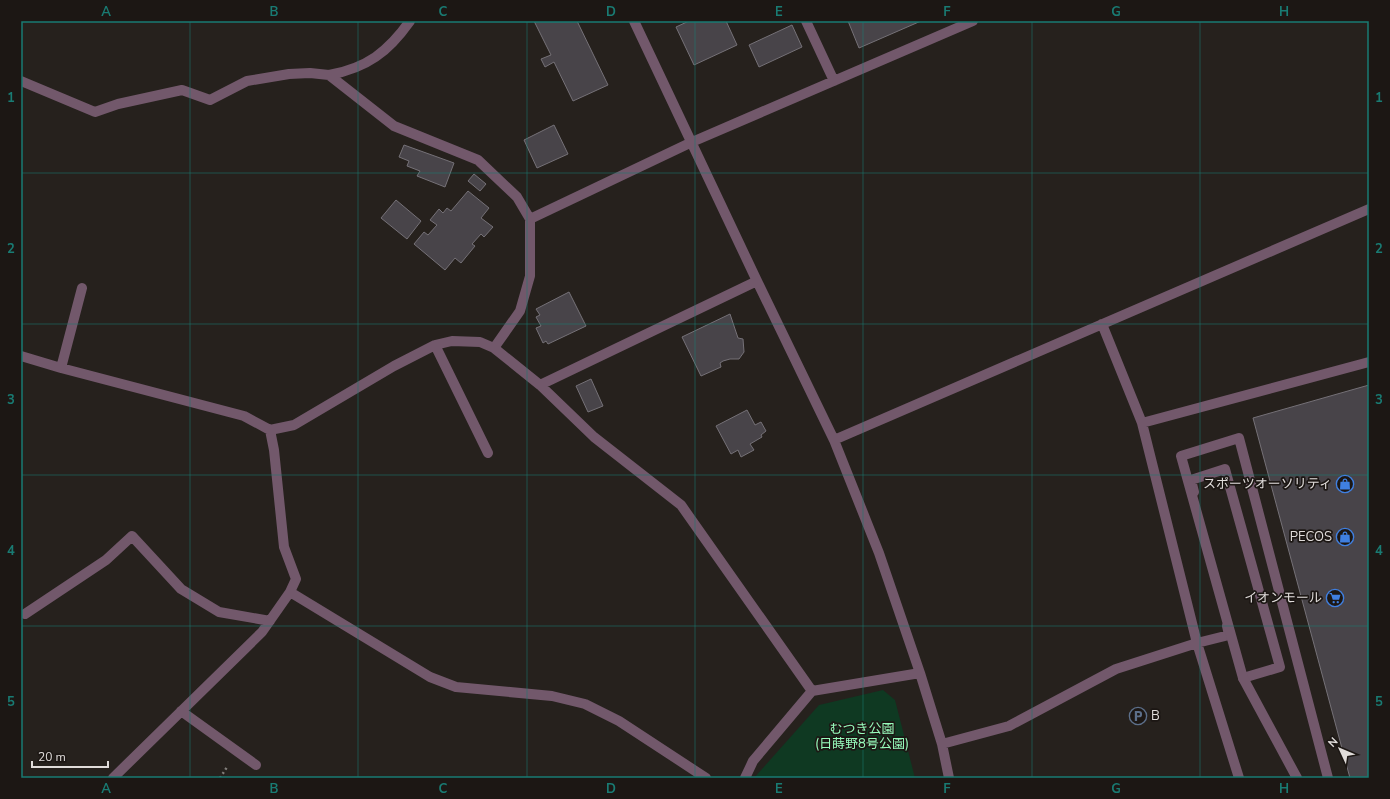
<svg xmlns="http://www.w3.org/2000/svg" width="1390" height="799" font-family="'Nunito Sans','Noto Sans JP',sans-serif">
  <rect width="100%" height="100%" fill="#26211d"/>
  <!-- green -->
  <path fill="#0f3922" d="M 883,690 L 895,700 L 915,778 L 754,778 L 819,705 Z"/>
  <!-- building -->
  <path fill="#484449" stroke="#757177" d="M 534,21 L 577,21 L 608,85 L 573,101 L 554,62 L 545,67 L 541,59 L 551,55 Z
    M 689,21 L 726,21 L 737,45 L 694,65 L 676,27 Z
    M 848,21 L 921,21 L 859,48 Z
    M 792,25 L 802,47 L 759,67 L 749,45 Z
    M 554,125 L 568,154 L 537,168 L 524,140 Z
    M 404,145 L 454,163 L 445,187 L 417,176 L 420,171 L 407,166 L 409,161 L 399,157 Z
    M 474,174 L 486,184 L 480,191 L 468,181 Z
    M 468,191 L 489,208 L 481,218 L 493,227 L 484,237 L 481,234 L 472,244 L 475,246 L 461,263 L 455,258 L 445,270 L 414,244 L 424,232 L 428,235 L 437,225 L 430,220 L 439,209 L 443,213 L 447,208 L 451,211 Z
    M 396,200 L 421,221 L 407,239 L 381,218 Z
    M 569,292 L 586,326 L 548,344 L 546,341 L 543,343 L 536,328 L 541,326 L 536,317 L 540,315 L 536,309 Z
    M 730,314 L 738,338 L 743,339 L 744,352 L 739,359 L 730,359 L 723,361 L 720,363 L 721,367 L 701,376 L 682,337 Z
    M 591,379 L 603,406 L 588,412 L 576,386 Z
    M 1369,385 L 1369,778 L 1350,778 L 1253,418 Z
    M 747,410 L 755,425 L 761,422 L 766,431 L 761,435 L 762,437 L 750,444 L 754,450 L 741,457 L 738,450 L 731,454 L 716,426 Z"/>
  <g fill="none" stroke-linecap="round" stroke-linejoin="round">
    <!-- path -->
    <path stroke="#827e7b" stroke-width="2.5" stroke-dasharray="2 3" stroke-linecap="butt" d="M 220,778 L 227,767"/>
    <!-- minor -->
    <path stroke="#72586b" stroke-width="10" d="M 634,21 L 757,281 L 834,440 L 879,553 L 920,673 L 942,744 L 949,778
      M 806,21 L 834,81
      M 329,75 C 367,68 388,52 410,21
      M 21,81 L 95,112 L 118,104 L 182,90 L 210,100 L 247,81 L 289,74 L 310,73 L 329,75 L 394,126 L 478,160 L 517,197 L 530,219 L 530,276 L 520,311 L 494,348
      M 530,219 L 692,142 L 973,21
      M 1102,324 L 1142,423 L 1197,643 L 1239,778
      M 435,345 L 488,453
      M 21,356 L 61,368 L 244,416 L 270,430 L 294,425 L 394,366 L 435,345 L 452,341 L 480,342 L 494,348 L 540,385 L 594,437 L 681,505 L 812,691
      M 61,368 L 82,288
      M 540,385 L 757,281
      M 1142,423 L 1369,362
      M 834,440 L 1369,209
      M 1194,492 L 1191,480 L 1225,469 L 1280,667 L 1243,678
      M 290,592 L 430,677 L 456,687 L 552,696 L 585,704 L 619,721 L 706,778
      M 25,614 L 106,560 L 132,536 L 181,589 L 219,612 L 270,621
      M 181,711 L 256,765
      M 942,744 L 1009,726 L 1116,669 L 1197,643 L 1229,635 L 1227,626
      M 113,778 L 262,632 L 290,592 L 296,579 L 284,547 L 274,450 L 270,430
      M 745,778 L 753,761 L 812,691 L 920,673"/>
    <!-- minor-bridge -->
    <path stroke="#72586b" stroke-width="10" d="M 1297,778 L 1243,678 L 1181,456 L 1239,438 L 1328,778"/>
  </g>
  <!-- grid -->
  <path fill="none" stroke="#197b73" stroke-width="1" stroke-opacity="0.55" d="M 190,21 L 190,778M 358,21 L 358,778M 527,21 L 527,778M 695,21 L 695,778M 863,21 L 863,778M 1032,21 L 1032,778M 1200,21 L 1200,778M 21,173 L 1369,173M 21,324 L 1369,324M 21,475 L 1369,475M 21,626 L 1369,626"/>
  <!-- icons -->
  <defs>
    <symbol id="shop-ring" viewBox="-11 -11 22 22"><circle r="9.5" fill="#1c1714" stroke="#3f7fe0" stroke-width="1.5"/><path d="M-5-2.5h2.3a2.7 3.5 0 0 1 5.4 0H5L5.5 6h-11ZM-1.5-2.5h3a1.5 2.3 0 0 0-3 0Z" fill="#3f7fe0"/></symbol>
    <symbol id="supermarket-ring" viewBox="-11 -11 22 22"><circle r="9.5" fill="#1c1714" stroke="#3f7fe0" stroke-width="1.5"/><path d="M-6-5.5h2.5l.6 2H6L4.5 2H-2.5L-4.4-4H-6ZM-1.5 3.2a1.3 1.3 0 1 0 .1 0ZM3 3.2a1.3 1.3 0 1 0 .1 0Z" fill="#3f7fe0"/></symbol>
    <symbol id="parking-ring" viewBox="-11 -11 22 22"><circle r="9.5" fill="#1c1714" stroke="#5c6f8a" stroke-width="1.5"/><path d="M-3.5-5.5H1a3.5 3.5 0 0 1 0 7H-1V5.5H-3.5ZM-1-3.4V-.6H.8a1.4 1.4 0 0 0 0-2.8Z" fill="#5c6f8a"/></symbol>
  </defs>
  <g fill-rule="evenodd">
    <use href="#shop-ring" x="1335" y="474" width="20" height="20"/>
    <use href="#shop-ring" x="1335" y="527" width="20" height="20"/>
    <use href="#supermarket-ring" x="1325" y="588" width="20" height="20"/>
    <use href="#parking-ring" x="1128" y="706" width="20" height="20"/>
  </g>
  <g text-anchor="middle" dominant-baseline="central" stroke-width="3.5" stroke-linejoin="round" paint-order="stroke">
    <!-- poi labels -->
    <g font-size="13" fill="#e0dcda" stroke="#1c1714" text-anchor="end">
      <text x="1332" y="484">スポーツオーソリティ</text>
      <text x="1332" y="537">PECOS</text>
      <text x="1322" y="598">イオンモール</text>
      <text x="1151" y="716" text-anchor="start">B</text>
    </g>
    <!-- park labels -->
    <g font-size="13" fill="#97fcbc" stroke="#1c1714">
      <text x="862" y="729">むつき公園<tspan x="862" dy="15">(日蒔野8号公園)</tspan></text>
    </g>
  </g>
  <!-- border -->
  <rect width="1390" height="799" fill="none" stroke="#1c1714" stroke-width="44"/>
  <!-- north arrow -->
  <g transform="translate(1340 749) rotate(314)" stroke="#1c1714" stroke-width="3" paint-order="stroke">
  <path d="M0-3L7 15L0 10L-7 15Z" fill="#e0dcda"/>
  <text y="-6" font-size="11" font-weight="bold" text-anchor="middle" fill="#e0dcda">N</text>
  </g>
  <!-- scale -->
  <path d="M32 761v6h76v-6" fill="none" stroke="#e0dcda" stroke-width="2"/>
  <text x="38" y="761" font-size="12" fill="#e0dcda" stroke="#1c1714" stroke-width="3" paint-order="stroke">20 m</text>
  <rect x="22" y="22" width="1346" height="755" fill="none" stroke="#197b73" stroke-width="1.5"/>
  <g font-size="13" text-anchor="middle" font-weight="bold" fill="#197b73">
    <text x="106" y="16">A</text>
    <text x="274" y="16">B</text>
    <text x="443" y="16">C</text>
    <text x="611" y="16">D</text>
    <text x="779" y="16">E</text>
    <text x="947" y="16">F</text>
    <text x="1116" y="16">G</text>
    <text x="1284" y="16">H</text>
    <text x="11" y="102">1</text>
    <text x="1379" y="102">1</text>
    <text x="11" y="253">2</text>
    <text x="1379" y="253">2</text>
    <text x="11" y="404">3</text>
    <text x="1379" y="404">3</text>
    <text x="11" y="555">4</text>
    <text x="1379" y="555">4</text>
    <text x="11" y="706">5</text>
    <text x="1379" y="706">5</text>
    <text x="106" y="793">A</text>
    <text x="274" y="793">B</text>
    <text x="443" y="793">C</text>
    <text x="611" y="793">D</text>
    <text x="779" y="793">E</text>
    <text x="947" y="793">F</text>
    <text x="1116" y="793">G</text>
    <text x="1284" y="793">H</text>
  </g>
</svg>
